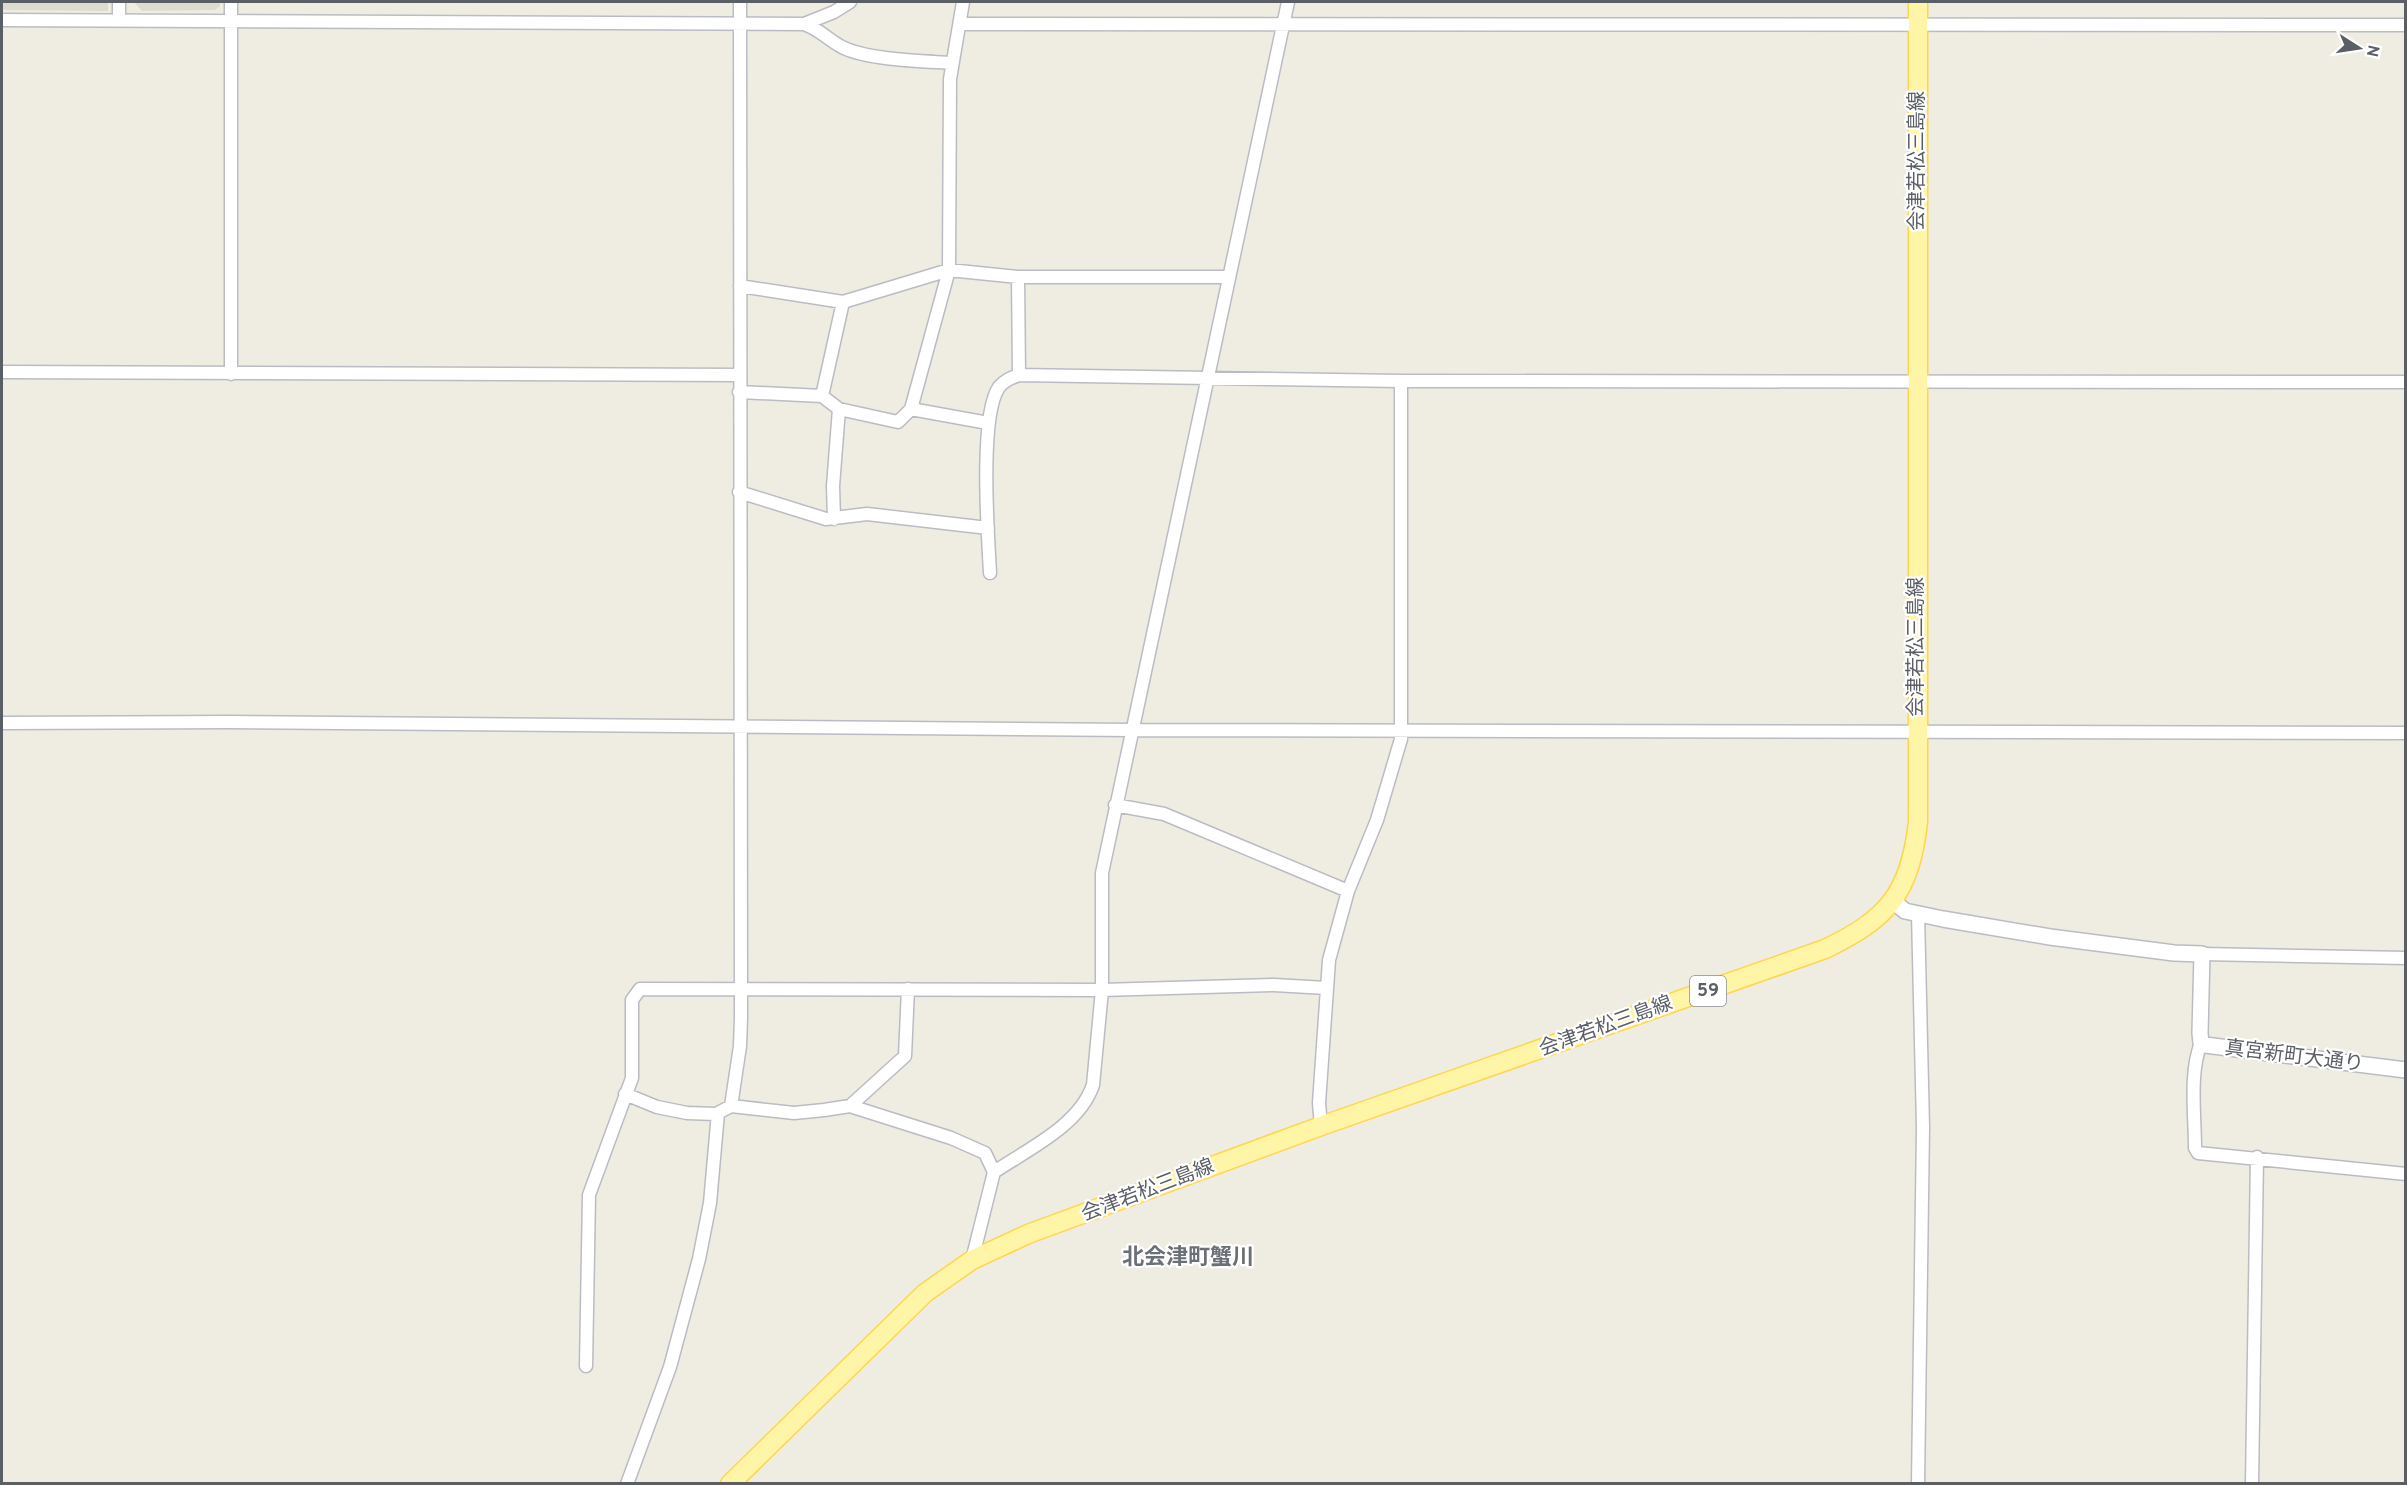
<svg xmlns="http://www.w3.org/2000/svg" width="2407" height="1485" font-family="Overpass,'Noto Sans JP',sans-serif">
  <rect width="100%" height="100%" fill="#efede2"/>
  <!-- education -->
  <path fill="#dedcd1" d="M 2,2 L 108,2 L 108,11 L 2,10 Z
    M 134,2 L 220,2 L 220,6 L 215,10 L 142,11 Z"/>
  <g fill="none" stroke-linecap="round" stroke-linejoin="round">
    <defs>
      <path id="minor" d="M 2,20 L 804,24 C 820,29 829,41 844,48 C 870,60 922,61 952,63
        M 119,20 L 119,2
        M 804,24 L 834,12 L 850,2
        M 961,24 L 2406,25
        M 1018,277 L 1019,375
        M 740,286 L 843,302 L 949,270 L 1018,277 L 1227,277
        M 843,302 L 822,396 L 839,409 L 898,422 L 911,409 L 949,270 L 950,79 L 963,2
        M 2,372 L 739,375
        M 231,374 L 231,2
        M 739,392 L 822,396
        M 911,409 L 988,423
        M 739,492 L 826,519 L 867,514 L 988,528
        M 834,519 L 833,486 L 839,409
        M 990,573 C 988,535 979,416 999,387 C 1005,380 1011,378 1019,375 L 1401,381 L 2406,382
        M 2,723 L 230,722 L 1131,730 L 2406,733
        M 1115,805 L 1164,814 L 1348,891
        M 2202,954 L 2406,958
        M 2201,1043 C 2189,1073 2195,1115 2195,1148 L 2198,1153 L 2406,1174
        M 625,1094 L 657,1107 L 687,1113 L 716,1114 L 731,1106 L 794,1113 L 824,1110 L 850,1106 L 905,1056 L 908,989
        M 731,1106 L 740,1046 L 741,1018 L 740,2
        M 850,1106 L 951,1138 L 985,1153 L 994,1172 L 972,1260
        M 1321,1126 L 1319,1103 L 1329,960 L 1348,891 L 1377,820 L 1401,739 L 1401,381
        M 994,1172 C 1028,1149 1079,1126 1093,1085 L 1102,990 L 1102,873 L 1288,2
        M 586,1366 L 589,1195 L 632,1078 L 632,1000 L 640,989 L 1102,990 L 1274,985 L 1326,988
        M 627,1484 L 670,1367 L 699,1259 L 710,1203 L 718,1113
        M 1918,1484 L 1923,1127 L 1918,914
        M 2252,1484 L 2257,1157"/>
      <path id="tertiary" d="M 1893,901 L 1905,911 L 1943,919 L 2050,937 L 2174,953 L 2202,954 L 2200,1033 L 2201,1043 L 2205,1045 L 2406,1070"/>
      <path id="primary" d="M 730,1484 L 925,1293 L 972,1260 L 1028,1234 L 1321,1126 L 1825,949 C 1888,919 1910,893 1918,822 L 1918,2"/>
    </defs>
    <!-- minor casing -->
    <use href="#minor" stroke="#babcc3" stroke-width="15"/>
    <!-- tertiary casing -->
    <use href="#tertiary" stroke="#babcc3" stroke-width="18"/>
    <!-- primary casing -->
    <use href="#primary" stroke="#ffd64b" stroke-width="21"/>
    <!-- minor -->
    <use href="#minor" stroke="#fff" stroke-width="12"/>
    <!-- tertiary -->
    <use href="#tertiary" stroke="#fff" stroke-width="15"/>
    <!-- primary -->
    <use href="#primary" stroke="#fff5a7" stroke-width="18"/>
  </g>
  <g text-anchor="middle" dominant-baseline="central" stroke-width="4.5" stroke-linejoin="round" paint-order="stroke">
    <!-- shield labels -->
    <rect fill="#fff" stroke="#8c8e93" stroke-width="1.5" x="1690" y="976" width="36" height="30" rx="4.5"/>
    <g font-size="18" font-weight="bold" fill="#5a5e65">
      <text x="1708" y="991">59</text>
    </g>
    <!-- street labels -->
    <g font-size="20" fill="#5a5e65" stroke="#fff">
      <text transform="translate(1918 161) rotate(-90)">会津若松三島線</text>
      <text transform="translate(1917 647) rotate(-90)">会津若松三島線</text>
      <text transform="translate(1606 1027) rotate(-20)">会津若松三島線</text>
      <text transform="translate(2294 1057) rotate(7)">真宮新町大通り</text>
      <text transform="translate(1148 1191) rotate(-21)">会津若松三島線</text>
    </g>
    <!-- quarter labels -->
    <g font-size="22" font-weight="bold" fill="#6b7077" stroke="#fff">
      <text x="1188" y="1258">北会津町蟹川</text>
    </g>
  </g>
  <!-- border -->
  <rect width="2407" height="1485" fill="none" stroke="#5a5e65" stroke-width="6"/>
  <!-- north arrow -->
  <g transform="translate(2359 48) rotate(102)" stroke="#ffffff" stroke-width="4.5" paint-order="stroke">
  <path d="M0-4.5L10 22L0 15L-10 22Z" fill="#5a5e65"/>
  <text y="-9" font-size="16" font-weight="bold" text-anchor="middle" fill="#5a5e65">N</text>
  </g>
</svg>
